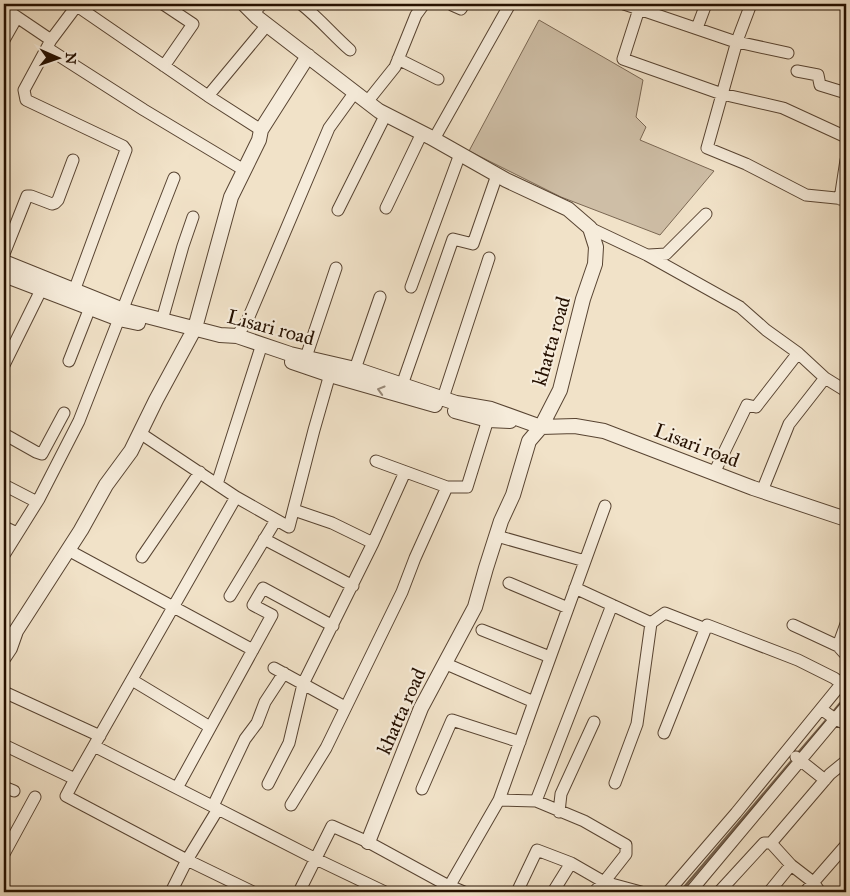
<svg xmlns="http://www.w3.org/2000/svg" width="850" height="896" font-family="'IM FELL Great Primer',serif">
  <rect width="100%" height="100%" fill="#f1e2c8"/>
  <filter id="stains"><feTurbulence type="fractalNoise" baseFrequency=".004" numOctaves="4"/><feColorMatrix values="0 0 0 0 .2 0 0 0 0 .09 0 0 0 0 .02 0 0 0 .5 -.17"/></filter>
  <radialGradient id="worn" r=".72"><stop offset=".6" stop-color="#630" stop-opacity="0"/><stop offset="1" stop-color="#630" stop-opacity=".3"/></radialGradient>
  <!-- green -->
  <path fill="#cebea6" stroke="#7a6753" d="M 539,20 L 643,80 L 636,117 L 646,127 L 640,140 L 714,171 L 660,235 L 561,197 L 469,151 Z"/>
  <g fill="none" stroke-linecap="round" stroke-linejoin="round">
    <!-- stream -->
    <path stroke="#76634f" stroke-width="2.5" d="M 833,712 L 846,696
      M 797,754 L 828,718
      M 680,892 L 794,758"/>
    <defs>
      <path id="minor" d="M 74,4 L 208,96 L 261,130
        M 163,4 L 193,24 L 164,66
        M 301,4 C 319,18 333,35 350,50
        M 453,4 L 452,5 L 461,9 L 464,4
        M 624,4 L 639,9
        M 751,4 L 737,41 L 707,148 L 746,164 L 806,195 L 846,199
        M 4,8 L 17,17
        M 253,13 L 262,4
        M 697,28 L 706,4
        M 4,40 L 17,17 L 51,40 L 78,4
        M 51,40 L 24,90 L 26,100 L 123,146 L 126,150 L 74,291
        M 47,48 L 144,110 L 244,170
        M 788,53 L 733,41 L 639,9 L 623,59 L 722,94 L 783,108 L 846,137
        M 398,59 L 438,79
        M 797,71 L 818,75 L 820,85 L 846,93
        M 208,96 L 267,25
        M 367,102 L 395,67 L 416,15 L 424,4
        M 434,139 L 510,4
        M 840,199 L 846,160
        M 386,208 L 422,133
        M 338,210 L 386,114
        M 590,228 L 647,255 L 740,307 L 766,330 L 798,353
        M 4,254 L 27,196 L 31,196 L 52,204 L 55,203 L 58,200 L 73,160
        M 649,255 L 666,254 L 706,214
        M 411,287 L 460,154
        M 162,320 L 183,246 L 193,217
        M 237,336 L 248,319 L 329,128 L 355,92
        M 306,357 L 336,268
        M 69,361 L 93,300
        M 4,365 L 45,282
        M 355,369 L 380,297
        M 825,378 L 846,391
        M 402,385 L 453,239 L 473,244 L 497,175
        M 443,398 L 489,258
        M 140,433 L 236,497
        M 4,434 L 36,452 L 42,454 L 64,413
        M 714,473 L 747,405 L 756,407 L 798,353 L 825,378 L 789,424 L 762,491
        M 217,484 L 262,344
        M 4,485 L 37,502
        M 447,487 L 467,487 L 490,413
        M 4,527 L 17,533
        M 497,536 L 585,561
        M 264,539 L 353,586
        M 373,543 L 405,472
        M 68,550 L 253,650
        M 4,555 L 39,499 L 79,421 L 174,178
        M 142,557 L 200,472
        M 509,583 L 568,608
        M 575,588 L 651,623 L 665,613 L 706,629
        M 230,596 L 276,520
        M 793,625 L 838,646 L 846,655
        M 482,630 L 550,657
        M 838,646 L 846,624
        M 444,663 L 534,702 L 605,506
        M 274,668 L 345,707
        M 132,680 L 210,727
        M 4,692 L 100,736
        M 821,709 L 835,719 L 846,724
        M 664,733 L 707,625 L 798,660 L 834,678 L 846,687
        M 4,745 L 75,779 L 236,497 L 289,527 L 314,430 L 332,367
        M 796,757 L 825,780
        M 75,779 L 66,796 L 187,860 L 218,809 L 94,746
        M 615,783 L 637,724 L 651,623
        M 268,784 L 289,743 L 303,684 L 373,543 L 332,523 L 294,510
        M 4,787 L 14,791
        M 177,788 L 272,615 L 253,605 L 263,588 L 333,626
        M 422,789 L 452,720 L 520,742
        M 499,800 L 536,801 L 584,821 L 626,845 L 626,854 L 604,882 L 594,892
        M 536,801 L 612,605
        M 291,805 L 326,748 L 402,592 L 415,558 L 447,487 L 376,461
        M 213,806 L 245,739 L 257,723 L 265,702 L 284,673
        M 218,809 L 316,859 L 385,892
        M 559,812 L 561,794 L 594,722
        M 771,843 L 830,774 L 846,761
        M 4,854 L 35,797
        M 450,885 L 499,800 L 534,702
        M 692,890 L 846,706
        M 171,892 L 187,860 L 253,892
        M 299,892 L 332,826 L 368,842 L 445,884 L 464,892
        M 517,892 L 537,850 L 571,863 L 604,882 L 641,892
        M 553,892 L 571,863
        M 668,892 L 736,813 L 846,678
        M 719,892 L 764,843 L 771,843 L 791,865 L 813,882 L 820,892
        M 769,892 L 791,865
        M 805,892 L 846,845"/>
      <path id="tertiary" d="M 244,4 L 258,18 L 379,111 L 430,137 L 506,180 L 568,209 L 590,228 L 596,247 L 595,264 L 583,299 L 560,390 L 541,427 L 529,441 L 513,495 L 501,521 L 486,568 L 475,607 L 421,708 L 368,842
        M 4,262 L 123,310 L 220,335 L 237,336 L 290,354 L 355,369 L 456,403 L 491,409 L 541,427 L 575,426 L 604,431 L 753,488 L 846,519
        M 4,275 L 119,319 L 138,323
        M 292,362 L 330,375 L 435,405
        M 455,411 L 488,420 L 510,421
        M 4,657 L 10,648 L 16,631 L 81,530 L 106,485 L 131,451 L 156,400 L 195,328 L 231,197 L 259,140 L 261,130 L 308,56"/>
    </defs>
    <!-- minor casing -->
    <use href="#minor" stroke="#584432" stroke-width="13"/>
    <!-- tertiary casing -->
    <use href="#tertiary" stroke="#584432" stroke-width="16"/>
    <!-- minor -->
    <use href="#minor" stroke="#f6ecdb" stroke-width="11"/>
    <!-- tertiary -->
    <use href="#tertiary" stroke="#f6ecdb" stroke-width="14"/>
  </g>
  <!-- one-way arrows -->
  <defs><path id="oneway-chevron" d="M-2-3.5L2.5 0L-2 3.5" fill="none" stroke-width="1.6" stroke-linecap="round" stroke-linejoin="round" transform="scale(1.25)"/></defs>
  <use stroke="#988978" href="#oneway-chevron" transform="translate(381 390) rotate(-164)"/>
  <g text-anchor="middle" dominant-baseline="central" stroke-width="4.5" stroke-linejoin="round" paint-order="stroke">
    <!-- street labels -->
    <g font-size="20" fill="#251000" stroke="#f6ecdb">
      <text transform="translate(271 327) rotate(15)">Lisari road</text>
      <text transform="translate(551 341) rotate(-74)">khatta road</text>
      <text transform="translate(697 445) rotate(21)">Lisari road</text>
      <text transform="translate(401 711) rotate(-66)">khatta road</text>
    </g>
  </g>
  <!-- margin -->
  <rect width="850" height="896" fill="none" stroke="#f1e2c8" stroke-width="20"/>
  <rect x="5" y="5" width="840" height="886" fill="none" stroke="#251000" stroke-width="2.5"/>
  <rect x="10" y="10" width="830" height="876" fill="none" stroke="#251000"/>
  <!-- north arrow -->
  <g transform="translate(58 58) rotate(92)" stroke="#f6ecdb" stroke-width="4" paint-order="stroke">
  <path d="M0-4L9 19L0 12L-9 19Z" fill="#251000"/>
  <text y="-8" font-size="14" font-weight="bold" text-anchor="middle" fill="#251000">N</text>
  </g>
  <rect width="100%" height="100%" filter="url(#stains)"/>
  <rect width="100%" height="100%" fill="url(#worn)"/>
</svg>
